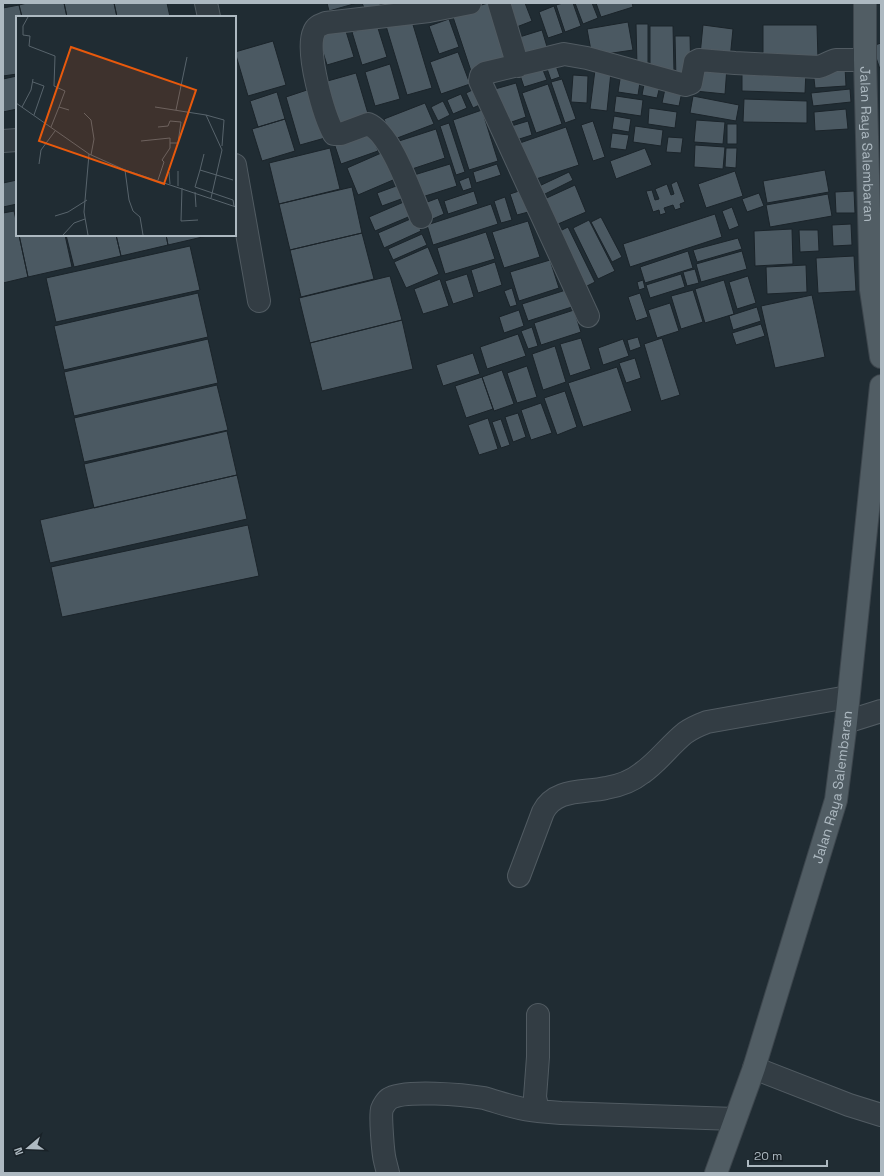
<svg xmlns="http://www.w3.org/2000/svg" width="884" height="1176" font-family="'Space Grotesk',sans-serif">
  <rect width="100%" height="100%" fill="#202c33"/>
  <!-- building -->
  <path fill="#4b5962" stroke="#1b242a" d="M 27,3 L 64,3 L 67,17 L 22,17 L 19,5 Z
    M 64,3 L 114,3 L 117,17 L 67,17 Z
    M 114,3 L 167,3 L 170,17 L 117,17 Z
    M 327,3 L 357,3 L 329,11 Z
    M 362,3 L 386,3 L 365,10 Z
    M 488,3 L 507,62 L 472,74 L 452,14 Z
    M 504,3 L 525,3 L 532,21 L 514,28 Z
    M 563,3 L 573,3 L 581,26 L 565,32 L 556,5 Z
    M 575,3 L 592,3 L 598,18 L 583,24 Z
    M 596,3 L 632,3 L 633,7 L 601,17 Z
    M 19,5 L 22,17 L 17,17 L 17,74 L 3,76 L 3,8 Z
    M 554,6 L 563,33 L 548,38 L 539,12 Z
    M 411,18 L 432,88 L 407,95 L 386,26 Z
    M 449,19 L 459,47 L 439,54 L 429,26 Z
    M 628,22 L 633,50 L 592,56 L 587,29 Z
    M 636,24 L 648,24 L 648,67 L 637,66 Z
    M 377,25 L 387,57 L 362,65 L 352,32 Z
    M 703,25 L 733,29 L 730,59 L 700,55 Z
    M 763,25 L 817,25 L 818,60 L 763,60 Z
    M 650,26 L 673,26 L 674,72 L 650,72 Z
    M 345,28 L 354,57 L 327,65 L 318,36 Z
    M 542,30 L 548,50 L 519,59 L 513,39 Z
    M 675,36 L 690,36 L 691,79 L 676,79 Z
    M 273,41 L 286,85 L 248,96 L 235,52 Z
    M 881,43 L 881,72 L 872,46 Z
    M 458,52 L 470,84 L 441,94 L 430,62 Z
    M 554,60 L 560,77 L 551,80 L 545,63 Z
    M 390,64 L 400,99 L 375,106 L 365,72 Z
    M 697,64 L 727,67 L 725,94 L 695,91 Z
    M 541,65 L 547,80 L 524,87 L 519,72 Z
    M 845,67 L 846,86 L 815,88 L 813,69 Z
    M 742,69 L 806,70 L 805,93 L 742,91 Z
    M 595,70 L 611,72 L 607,111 L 590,109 Z
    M 356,73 L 369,117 L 337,126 L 324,82 Z
    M 621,73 L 641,76 L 638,95 L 618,92 Z
    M 573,75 L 588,76 L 587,103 L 571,102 Z
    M 17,76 L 17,109 L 3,112 L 3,79 Z
    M 562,79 L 576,119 L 565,123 L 551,82 Z
    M 645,79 L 661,82 L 657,98 L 642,95 Z
    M 516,83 L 526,117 L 506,124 L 495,89 Z
    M 548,84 L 562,124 L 536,133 L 522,93 Z
    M 666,84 L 683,87 L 679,106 L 662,103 Z
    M 479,87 L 486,102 L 473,108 L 466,93 Z
    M 310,89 L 325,138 L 300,145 L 286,97 Z
    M 850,89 L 851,102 L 813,106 L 811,93 Z
    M 277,92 L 285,119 L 258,127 L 250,101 Z
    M 461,94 L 467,108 L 453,114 L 447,100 Z
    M 616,96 L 643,100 L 641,116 L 614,112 Z
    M 693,96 L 739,105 L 736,121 L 690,113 Z
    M 744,99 L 807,101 L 807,123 L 743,122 Z
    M 443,101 L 450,115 L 438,121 L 431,107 Z
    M 425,103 L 434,124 L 392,140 L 384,119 Z
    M 649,108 L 677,112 L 675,128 L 648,124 Z
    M 846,109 L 848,129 L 815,131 L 814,112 Z
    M 482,110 L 498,161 L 469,170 L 453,120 Z
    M 614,116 L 631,119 L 629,132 L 612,129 Z
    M 285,119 L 295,151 L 262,161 L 252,129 Z
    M 696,120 L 725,122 L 723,144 L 694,142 Z
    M 528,121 L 532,135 L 513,141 L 508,127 Z
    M 593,121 L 605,157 L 593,161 L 581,125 Z
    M 449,123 L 465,172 L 456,175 L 440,126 Z
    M 727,124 L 737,124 L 737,144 L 727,144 Z
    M 635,126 L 663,130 L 661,146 L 633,142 Z
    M 566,127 L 579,165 L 530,181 L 517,144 Z
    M 370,128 L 378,151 L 341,164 L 333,140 Z
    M 436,129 L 445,158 L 406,171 L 396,142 Z
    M 612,133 L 629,135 L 626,150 L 610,148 Z
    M 668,137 L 683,138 L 681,153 L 666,152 Z
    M 695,145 L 725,147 L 723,169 L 694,167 Z
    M 330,148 L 340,189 L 279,204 L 269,163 Z
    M 645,148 L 652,165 L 616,179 L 610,161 Z
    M 726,148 L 737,148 L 736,168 L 725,167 Z
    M 388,150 L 400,177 L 358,195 L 347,168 Z
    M 450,164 L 457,186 L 422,197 L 414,175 Z
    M 497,164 L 501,175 L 476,183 L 473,172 Z
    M 825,170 L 829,192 L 767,203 L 763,181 Z
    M 735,171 L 743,196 L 706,208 L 698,184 Z
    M 569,172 L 573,180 L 539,197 L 535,188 Z
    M 469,177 L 472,188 L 463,191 L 459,181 Z
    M 17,180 L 17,204 L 3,207 L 3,183 Z
    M 677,181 L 685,202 L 680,204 L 681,208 L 675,210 L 673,205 L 664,208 L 666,213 L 660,215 L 659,210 L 653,212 L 646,191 L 652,190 L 655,200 L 659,199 L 655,189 L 667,184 L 671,195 L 674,194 L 671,184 Z
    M 399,185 L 404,198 L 382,206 L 377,193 Z
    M 575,185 L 586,212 L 551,227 L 540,201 Z
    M 352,187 L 362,233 L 290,250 L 279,204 Z
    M 525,189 L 532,211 L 517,215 L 510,194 Z
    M 474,191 L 478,204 L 448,214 L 444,201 Z
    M 854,191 L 855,213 L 836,213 L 835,192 Z
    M 759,193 L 764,206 L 747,212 L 742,199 Z
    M 828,194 L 832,216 L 770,227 L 766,205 Z
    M 505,197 L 512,220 L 501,223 L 494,201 Z
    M 438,198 L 444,214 L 428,221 L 422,204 Z
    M 406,201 L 413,215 L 375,231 L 369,217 Z
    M 491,204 L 498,224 L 433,245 L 427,225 Z
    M 732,207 L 739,226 L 729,230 L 722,211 Z
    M 14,211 L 17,225 L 17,235 L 19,235 L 28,277 L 3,283 L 3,213 Z
    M 715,214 L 722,237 L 630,267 L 623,244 Z
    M 415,217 L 421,231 L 384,248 L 378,233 Z
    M 601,217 L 622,257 L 612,262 L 591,222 Z
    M 589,220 L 615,271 L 598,279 L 573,228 Z
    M 528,221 L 540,257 L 504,268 L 492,232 Z
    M 851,224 L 852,245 L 833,246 L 832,225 Z
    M 568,227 L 595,282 L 581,289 L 554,234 Z
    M 792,229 L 793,264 L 755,266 L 754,231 Z
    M 799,230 L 818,230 L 819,251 L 800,252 Z
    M 486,232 L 495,259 L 445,274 L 437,248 Z
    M 362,233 L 374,279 L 301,297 L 290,250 Z
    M 422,234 L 427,245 L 393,260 L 388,249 Z
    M 19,235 L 65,235 L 72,267 L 28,277 Z
    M 66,235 L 116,235 L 121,256 L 74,267 Z
    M 116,235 L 166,235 L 168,245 L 121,256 Z
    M 166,235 L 211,235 L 168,245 Z
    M 738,238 L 742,249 L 697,262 L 693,250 Z
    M 190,246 L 200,290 L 56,322 L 46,278 Z
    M 428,247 L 439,274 L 406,288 L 394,262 Z
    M 688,251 L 693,268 L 645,283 L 640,267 Z
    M 742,251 L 747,269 L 701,282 L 696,264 Z
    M 854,256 L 856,291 L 818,293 L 816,258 Z
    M 550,260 L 559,288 L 519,301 L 510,272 Z
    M 495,262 L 502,285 L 478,293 L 471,270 Z
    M 806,265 L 807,292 L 767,294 L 766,267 Z
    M 695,269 L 699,283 L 687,286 L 683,272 Z
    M 467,274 L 474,297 L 453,304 L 445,281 Z
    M 681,274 L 685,287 L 650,298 L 646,285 Z
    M 390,276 L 402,320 L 310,343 L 299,298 Z
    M 748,276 L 756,303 L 737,309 L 729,282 Z
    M 440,279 L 449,306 L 423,314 L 414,289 Z
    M 643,280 L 645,288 L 639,290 L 637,282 Z
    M 724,280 L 734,314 L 705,323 L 695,289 Z
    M 512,288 L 517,305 L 510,307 L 504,291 Z
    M 569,289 L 575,306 L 528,321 L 522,304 Z
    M 693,290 L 703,322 L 681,329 L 671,296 Z
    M 198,293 L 208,337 L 64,370 L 54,326 Z
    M 640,293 L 648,317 L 636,321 L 628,297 Z
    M 812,295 L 825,357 L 775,368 L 761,306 Z
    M 670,303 L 679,331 L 657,338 L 648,310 Z
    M 757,307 L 761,321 L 733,330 L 729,316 Z
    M 519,310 L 524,326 L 504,333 L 499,317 Z
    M 574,310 L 581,332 L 541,345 L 534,323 Z
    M 402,320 L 413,369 L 322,391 L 310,343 Z
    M 761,324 L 765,336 L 736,345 L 732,333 Z
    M 532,327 L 538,346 L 528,349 L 521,331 Z
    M 518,334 L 526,356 L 487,369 L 480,347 Z
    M 638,337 L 641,347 L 630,351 L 627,340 Z
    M 581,338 L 591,369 L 570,376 L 560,344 Z
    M 662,338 L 680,395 L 661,401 L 644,344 Z
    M 208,339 L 218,383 L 74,416 L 64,372 Z
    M 623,339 L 629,356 L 603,365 L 598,348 Z
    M 555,346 L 566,382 L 543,390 L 532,354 Z
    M 473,353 L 480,374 L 443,386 L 436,365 Z
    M 635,358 L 641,378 L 626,383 L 619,363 Z
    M 527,366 L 537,397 L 517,403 L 507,373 Z
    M 617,367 L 632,411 L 583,427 L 568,383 Z
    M 502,370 L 514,404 L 494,411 L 482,377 Z
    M 482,377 L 493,409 L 466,418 L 455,386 Z
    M 217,385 L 228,430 L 84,462 L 74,418 Z
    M 565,391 L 577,427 L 557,435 L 544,398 Z
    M 541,403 L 552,433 L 531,440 L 521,410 Z
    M 518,413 L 526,437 L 513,442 L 505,417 Z
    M 488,418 L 498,449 L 479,455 L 468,425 Z
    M 501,419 L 510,445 L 501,448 L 492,422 Z
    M 227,431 L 237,475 L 94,508 L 84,464 Z
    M 237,475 L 247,519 L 50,563 L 40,520 Z
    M 248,525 L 259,576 L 62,617 L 51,567 Z"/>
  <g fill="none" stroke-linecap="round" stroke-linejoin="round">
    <defs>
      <path id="minor" d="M 206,3 L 209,17
        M 499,3 L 518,66
        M 3,141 L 17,140
        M 235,165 L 259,301
        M 421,217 C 411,194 391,133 368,124 L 341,134 L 334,134 C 324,116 305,51 314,32 C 316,26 321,25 326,23 L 429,11 L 470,3
        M 588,316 L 480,81 L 481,76 L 485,73 L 564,54 L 587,58 L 685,85 L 691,83 L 695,62 L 699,60 L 735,63 L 818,67 C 825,66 830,61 836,60 L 865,60
        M 846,722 L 881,711
        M 519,876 L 543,812 C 555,788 584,793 606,788 C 618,786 632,781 642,773 C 658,762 670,745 685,733 C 692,728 699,725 707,722 L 848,697
        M 538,1015 L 538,1057 L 535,1097 L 538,1111 L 561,1113 L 735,1119
        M 754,1068 L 849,1105 L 881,1115
        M 388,1173 C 387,1169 386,1165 385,1161 C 383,1154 380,1115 382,1109 C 383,1106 387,1100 389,1099 C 403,1089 466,1095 484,1098 C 502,1103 519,1110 538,1111"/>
      <g id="major">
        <path id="s1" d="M 865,3 L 865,60 L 871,290 L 881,357"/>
        <path id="s2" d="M 716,1173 L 754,1068 L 836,800 L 846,722 L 881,386"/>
      </g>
    </defs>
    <!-- minor casing -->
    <use href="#minor" stroke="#515b62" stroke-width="24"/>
    <!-- major casing -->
    <use href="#major" stroke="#3d464d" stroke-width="24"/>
    <!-- minor -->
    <use href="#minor" stroke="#333d44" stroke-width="22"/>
    <!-- major -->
    <use href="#major" stroke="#515d64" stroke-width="22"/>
  </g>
  <g text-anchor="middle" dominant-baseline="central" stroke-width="3.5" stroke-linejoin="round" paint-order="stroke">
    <!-- street labels -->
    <g font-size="14" fill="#adb9c1" stroke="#192228">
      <text stroke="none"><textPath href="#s1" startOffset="141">Jalan Raya Salembaran</textPath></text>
      <text stroke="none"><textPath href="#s2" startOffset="404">Jalan Raya Salembaran</textPath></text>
    </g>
  </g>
  <!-- overview -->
  <g transform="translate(16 16)">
    <rect width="220" height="220" fill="#202c33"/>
    <path fill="none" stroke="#58646c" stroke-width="1" d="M 12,1 L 7,10 L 7,19 L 14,20 L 13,30 L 39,40 L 38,70 L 49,75 L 43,91M 17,66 L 28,70 L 18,99M 0,87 L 73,138 L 109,154 L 220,191M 6,91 L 15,74 L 17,63M 139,91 L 190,99 L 206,134 L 195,182M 160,94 L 171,41M 68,97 L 75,104 L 78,123 L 75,139M 190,99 L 208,104 L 206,130M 35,111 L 43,91 L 53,94M 142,111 L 152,110 L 154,105 L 165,106 L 162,127 L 154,127M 125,125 L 154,122 L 154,132 L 146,144 L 148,146 L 142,164M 23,148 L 25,134 L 39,115M 109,154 L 113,184 L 117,195 L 124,201 L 127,219M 184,154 L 188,138M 153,156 L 154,168M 217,164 L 184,154 L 179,171 L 217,184 L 218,190M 162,170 L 162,155M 166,172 L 165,205 L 182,204M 179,176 L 180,191M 39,200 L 52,196 L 71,184M 47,219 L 58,207 L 69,203M 72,219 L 68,196 L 73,138"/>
    <path fill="#e8590c" fill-opacity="0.15" stroke="#e8590c" stroke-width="2" d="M 55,31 L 180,74 L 148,168 L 23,125 Z"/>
    <rect width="220" height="220" fill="none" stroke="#adb9c1" stroke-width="2"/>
  </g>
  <!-- border -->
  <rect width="884" height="1176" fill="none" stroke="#adb9c1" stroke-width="8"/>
  <!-- north arrow -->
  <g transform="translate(28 1148) rotate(251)" stroke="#192228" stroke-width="3" paint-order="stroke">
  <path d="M0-3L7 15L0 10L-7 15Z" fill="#adb9c1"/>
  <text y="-6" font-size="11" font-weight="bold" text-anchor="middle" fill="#adb9c1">N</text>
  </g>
  <!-- scale -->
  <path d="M748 1160v6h79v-6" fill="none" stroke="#adb9c1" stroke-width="2"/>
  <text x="754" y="1160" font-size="12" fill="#adb9c1" stroke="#192228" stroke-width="3" paint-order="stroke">20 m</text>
</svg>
